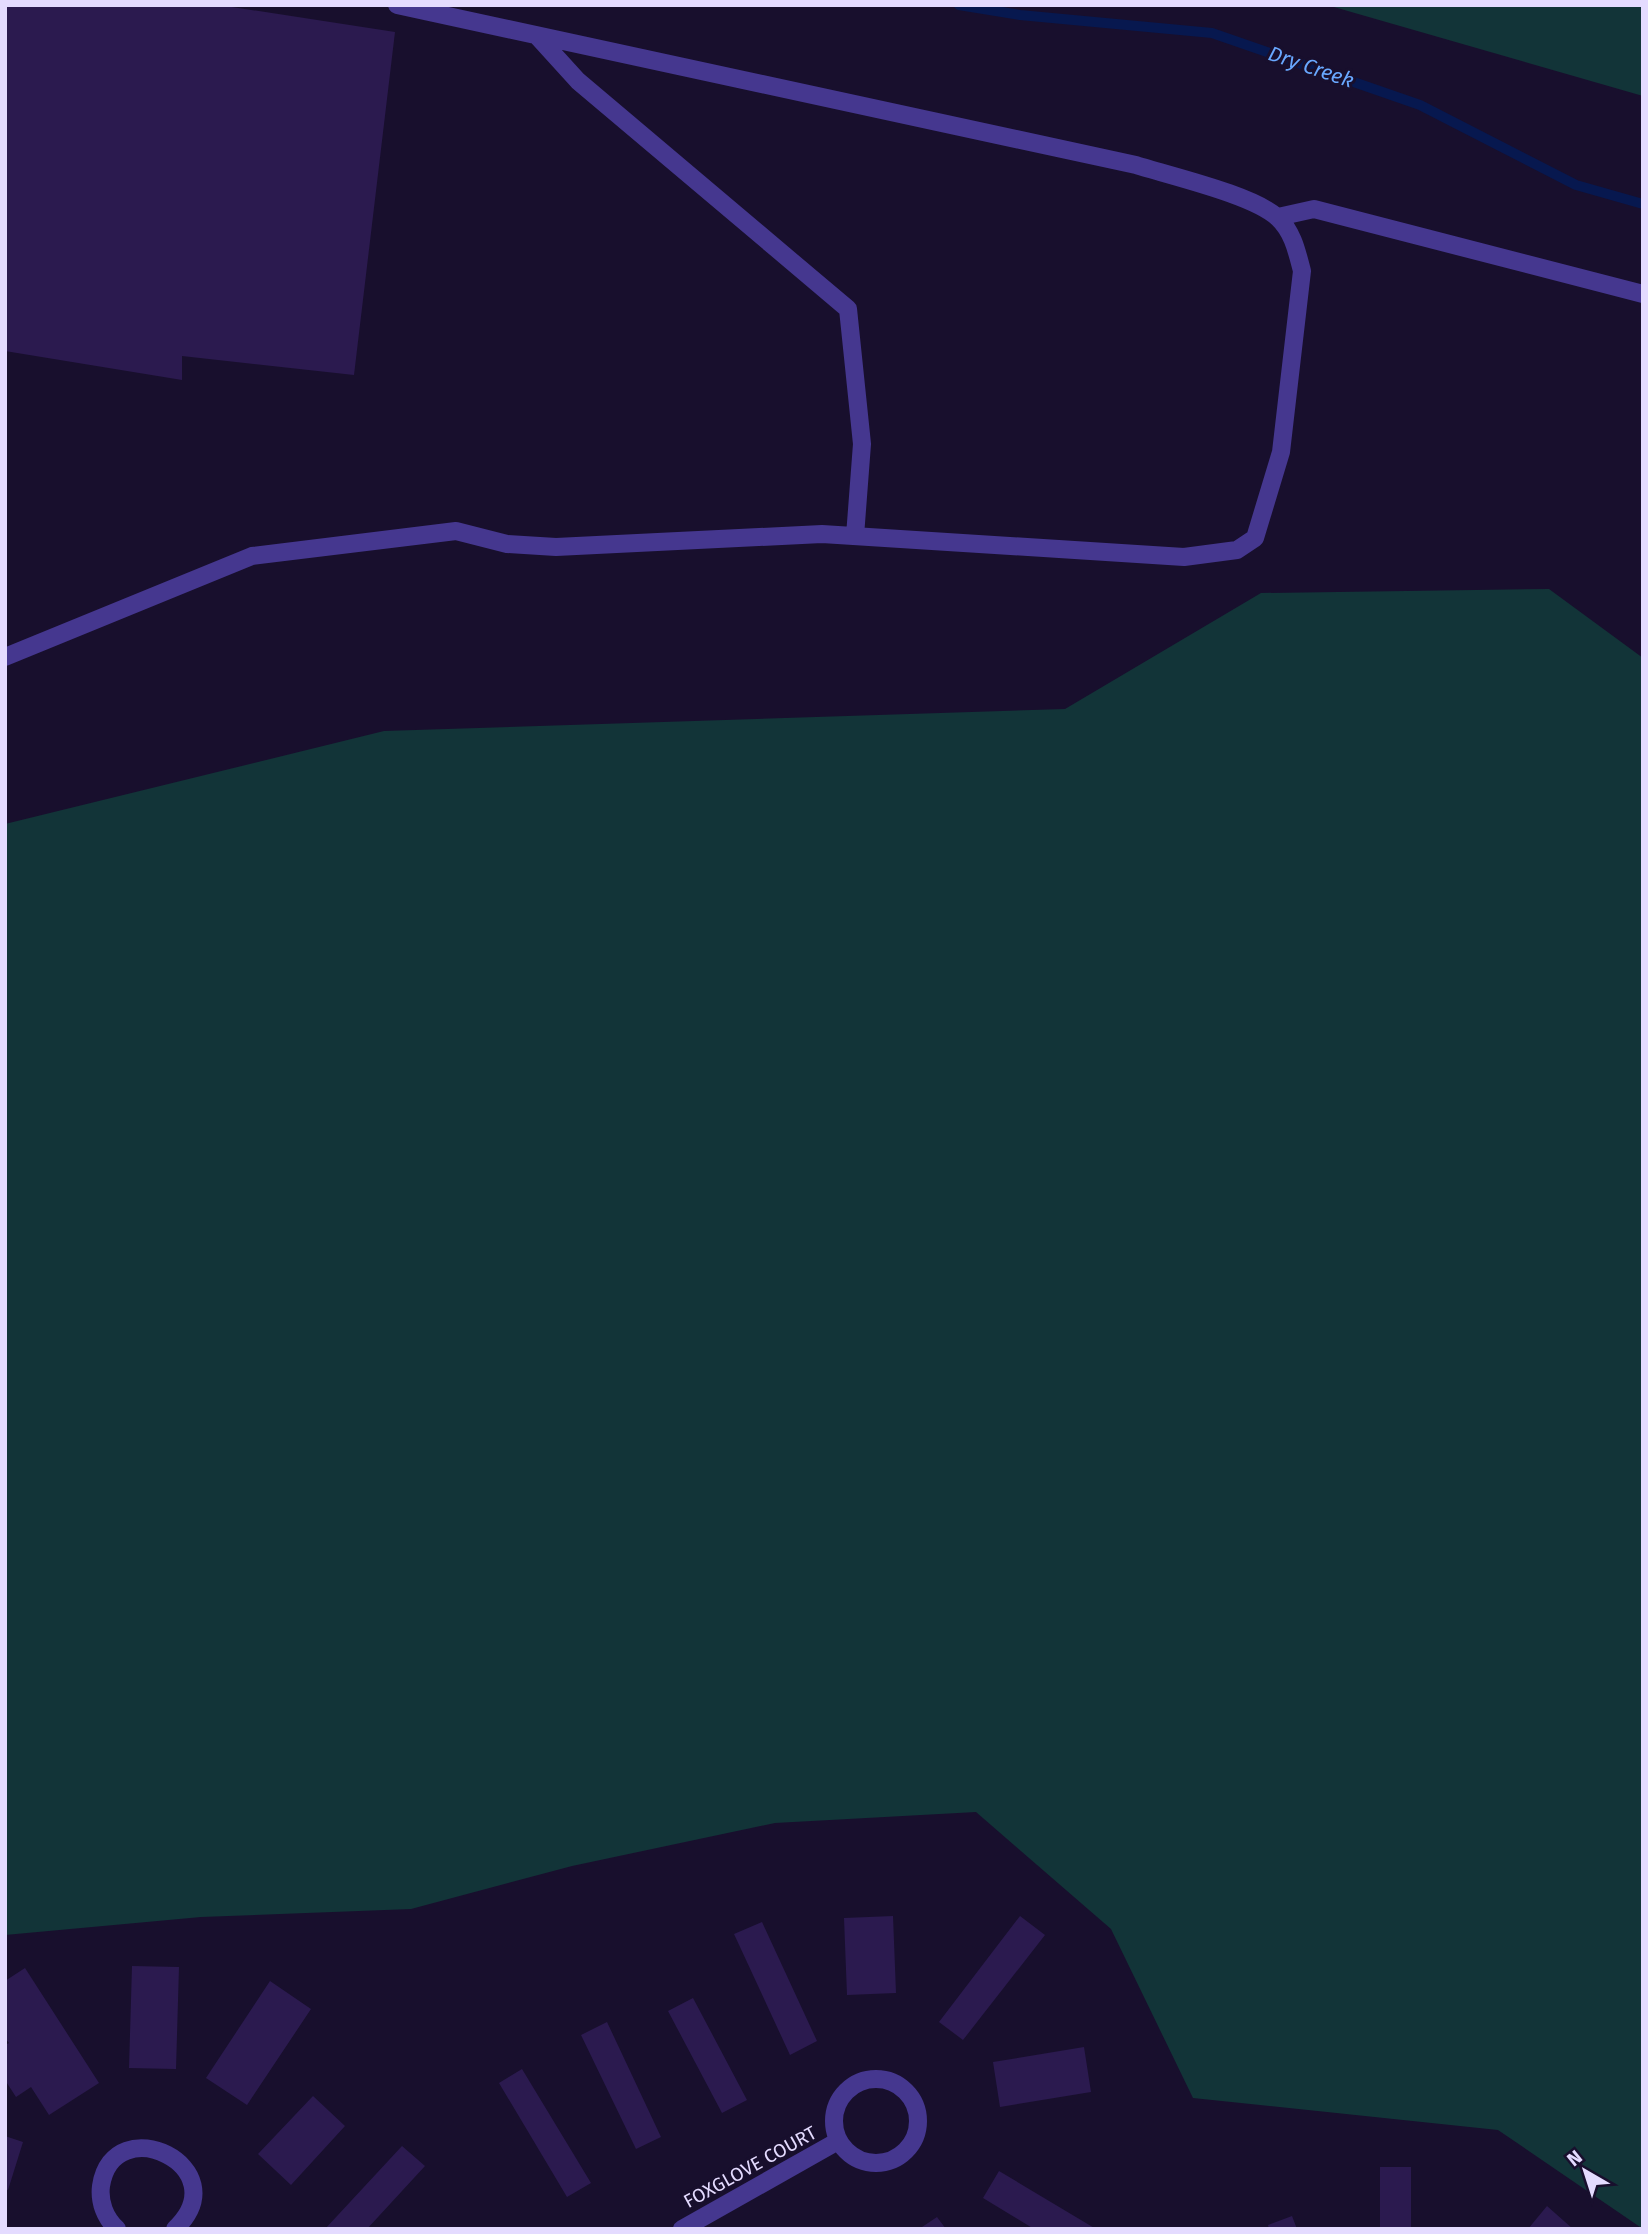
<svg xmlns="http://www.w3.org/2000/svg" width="1648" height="2234" font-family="'Fira Sans',sans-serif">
  <rect width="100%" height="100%" fill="#180f2d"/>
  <!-- green -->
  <path fill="#123438" d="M 1327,5 L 1643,5 L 1643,96 Z
    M 1549,589 L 1643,658 L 1643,2229 L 1498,2130 L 1193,2098 L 1111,1929 L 976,1812 L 775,1823 L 572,1866 L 411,1909 L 201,1917 L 5,1935 L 5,824 L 384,731 L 1065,709 L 1261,593 Z"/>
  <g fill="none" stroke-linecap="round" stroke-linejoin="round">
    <!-- stream -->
    <path stroke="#07184f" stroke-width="10" d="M 959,5 L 1020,15 L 1212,33 L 1420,105 L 1576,185 L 1643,204"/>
  </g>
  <!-- building -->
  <path fill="#2b1a4f" d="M 5,5 L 219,5 L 395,32 L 354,375 L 182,356 L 182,380 L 5,351 Z
    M 893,1916 L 896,1993 L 847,1995 L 844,1918 Z
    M 1020,1916 L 1045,1935 L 963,2040 L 939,2022 Z
    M 762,1922 L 817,2041 L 790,2055 L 734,1934 Z
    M 132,1966 L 179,1967 L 176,2069 L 129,2068 Z
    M 25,1968 L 99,2083 L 49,2115 L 31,2087 L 16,2097 L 5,2080 L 5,2045 L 9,2043 L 5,2038 L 5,1981 Z
    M 270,1981 L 311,2009 L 247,2105 L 206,2078 Z
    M 693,1998 L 747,2100 L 722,2113 L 668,2011 Z
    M 607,2022 L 661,2137 L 636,2149 L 581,2035 Z
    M 1084,2047 L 1091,2092 L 1000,2107 L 993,2062 Z
    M 522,2069 L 591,2183 L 567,2197 L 499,2083 Z
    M 313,2096 L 345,2126 L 291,2185 L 258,2154 Z
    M 5,2136 L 23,2142 L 8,2190 L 5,2189 Z
    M 402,2146 L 425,2166 L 367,2229 L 325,2229 Z
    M 1380,2167 L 1411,2167 L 1411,2229 L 1380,2229 Z
    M 999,2171 L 1096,2229 L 1034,2229 L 983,2198 Z
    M 1547,2206 L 1573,2229 L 1528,2229 Z
    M 1292,2216 L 1297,2229 L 1269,2229 L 1268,2225 Z
    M 937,2217 L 946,2229 L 919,2229 Z"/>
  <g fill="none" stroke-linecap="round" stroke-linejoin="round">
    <!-- service -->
    <path stroke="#45378f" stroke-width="18" d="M 538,37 L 578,81 L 848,309 L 862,444 L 855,536
      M 1278,217 L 1314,209 L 1643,294
      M 5,657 L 252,556 L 456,531 L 507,544 L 556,547 L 822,534 L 1184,557 L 1237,550 L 1255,538 L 1281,452 L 1302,271 C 1297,252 1293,232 1278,218 C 1254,195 1170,176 1136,165 L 397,5"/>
    <!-- minor -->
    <path stroke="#45378f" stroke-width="18" d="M834 2121a42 42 0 1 1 84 0a42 42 0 1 1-84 0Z
      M 117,2229 C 105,2218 99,2202 101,2186 C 113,2107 240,2167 175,2229
      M 682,2229 L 838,2141"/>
  </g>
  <g text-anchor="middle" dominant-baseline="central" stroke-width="6" stroke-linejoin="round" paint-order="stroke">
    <!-- street labels -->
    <g font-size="19" fill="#e4dbff" stroke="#180f2d">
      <text transform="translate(750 2167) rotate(-29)">FOXGLOVE COURT</text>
    </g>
    <!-- water labels -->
    <g font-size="21" font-style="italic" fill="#69a8ff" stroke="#180f2d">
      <text transform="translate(1311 67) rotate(19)">Dry Creek</text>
    </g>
  </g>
  <!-- border -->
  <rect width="1648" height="2234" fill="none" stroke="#e4dbff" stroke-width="14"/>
  <!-- north arrow -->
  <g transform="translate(1585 2171) rotate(321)" stroke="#180f2d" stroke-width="5" paint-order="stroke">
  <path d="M0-5L12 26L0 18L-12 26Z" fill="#e4dbff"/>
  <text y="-10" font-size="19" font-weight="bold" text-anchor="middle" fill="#e4dbff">N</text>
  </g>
</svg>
